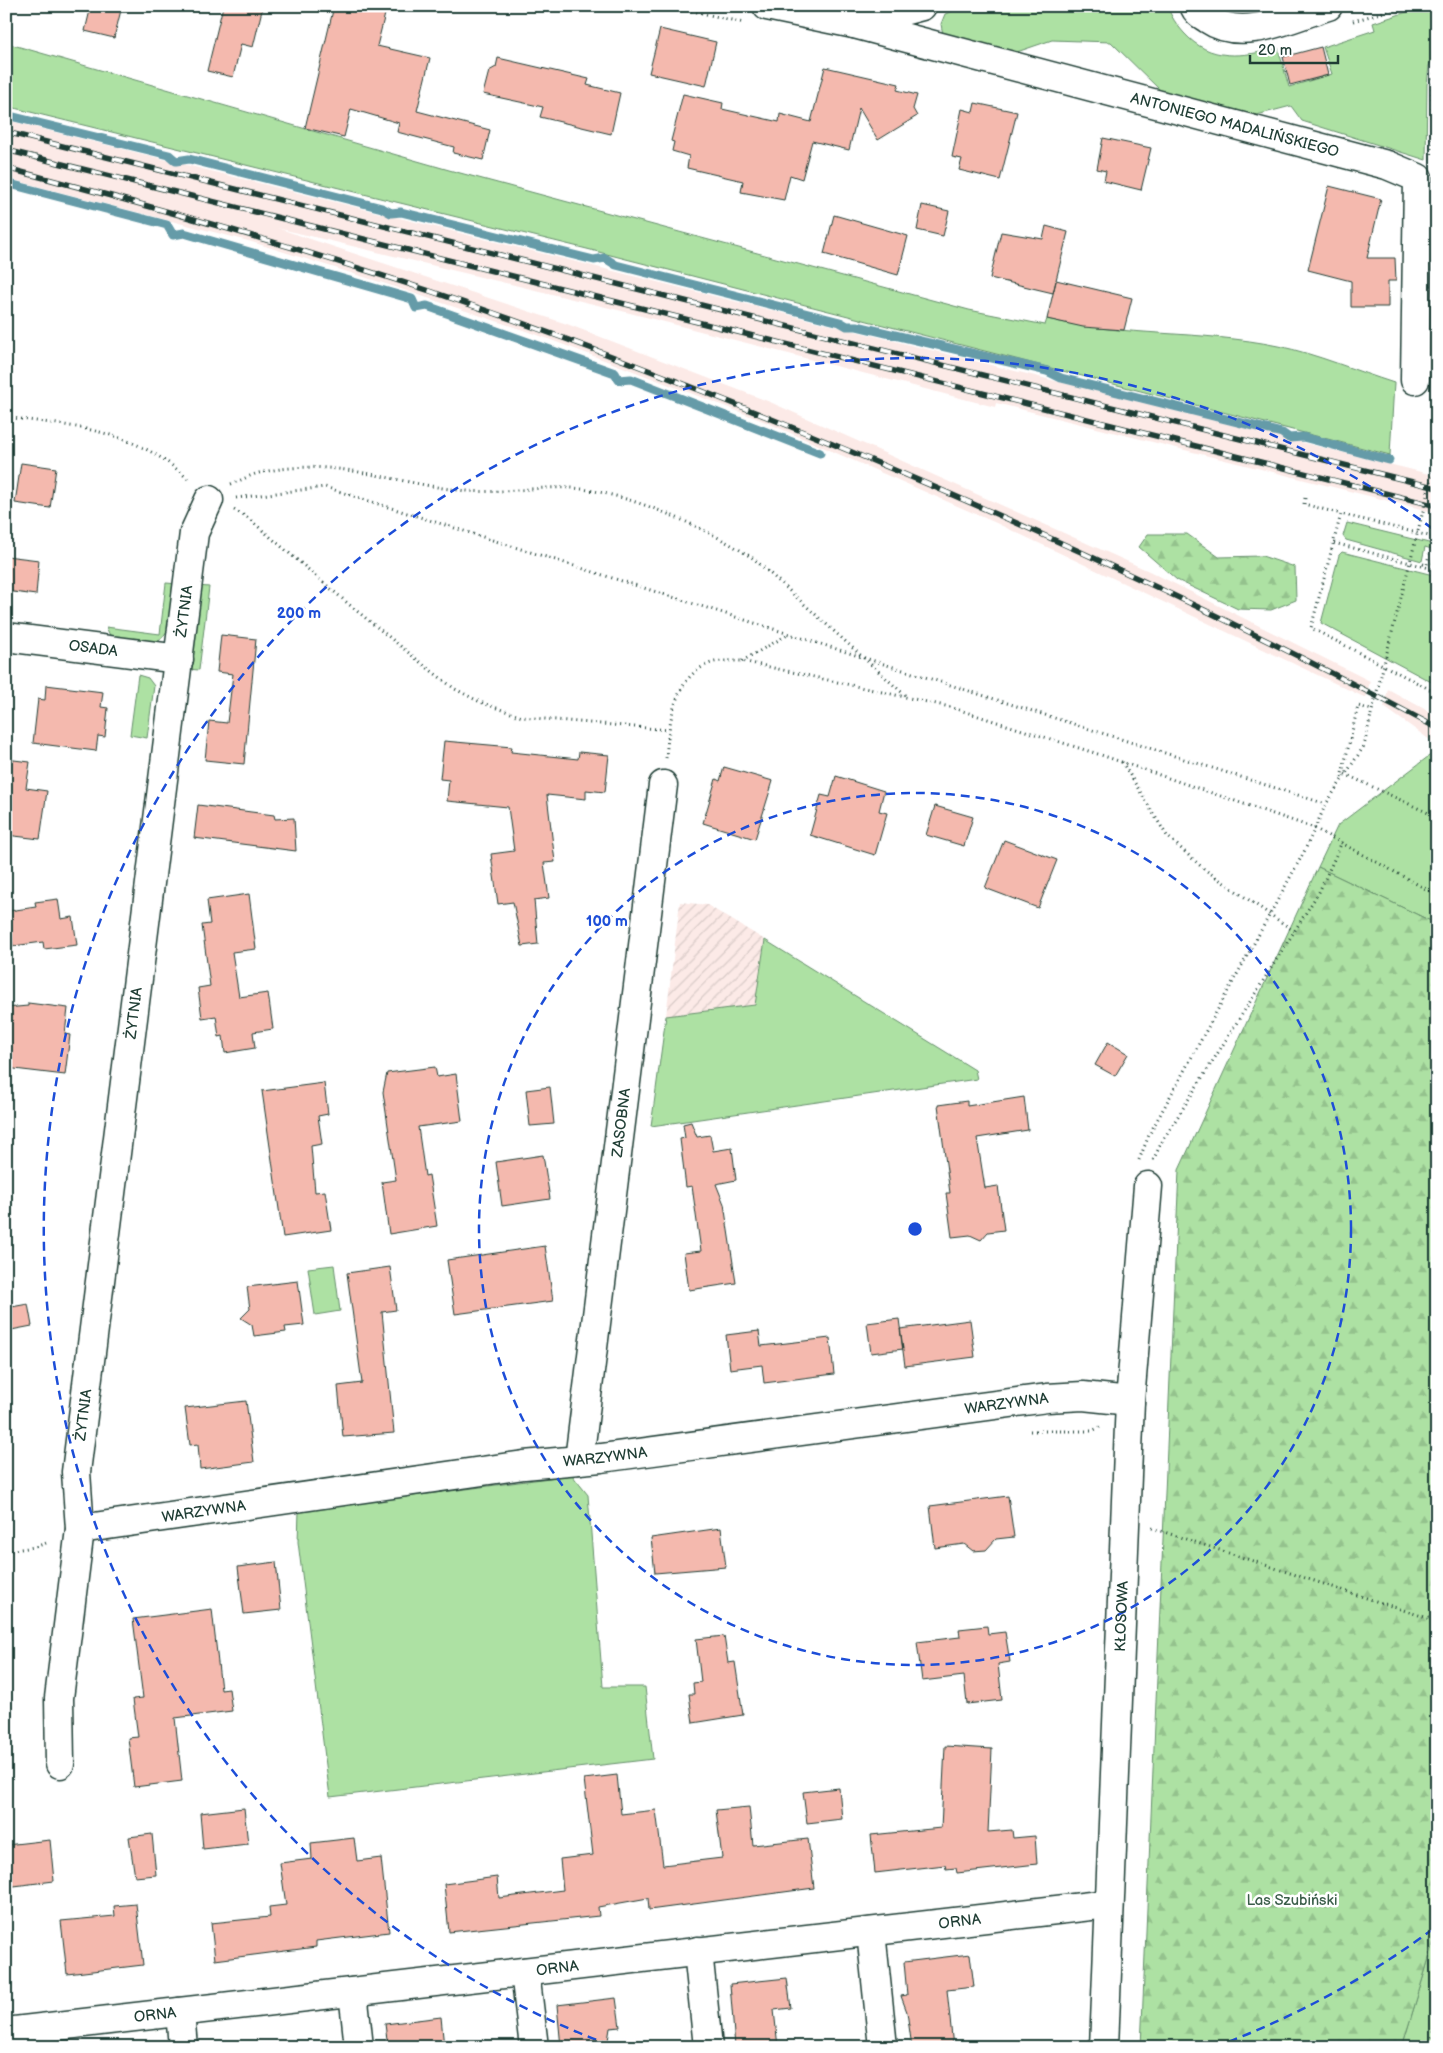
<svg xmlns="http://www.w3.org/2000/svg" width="1443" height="2053" font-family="'Balsamiq Sans',sans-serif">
  <defs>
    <pattern id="industrial-furrows" width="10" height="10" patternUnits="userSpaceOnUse" patternTransform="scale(1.25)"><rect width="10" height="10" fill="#fceae7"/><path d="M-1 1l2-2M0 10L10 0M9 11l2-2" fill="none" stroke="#d8cac7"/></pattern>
    <pattern id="forest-firs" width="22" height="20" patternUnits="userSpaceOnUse" patternTransform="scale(1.25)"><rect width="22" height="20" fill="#ade1a3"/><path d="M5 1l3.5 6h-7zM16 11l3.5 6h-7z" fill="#94c28d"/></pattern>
  </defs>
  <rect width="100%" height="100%" fill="#fff"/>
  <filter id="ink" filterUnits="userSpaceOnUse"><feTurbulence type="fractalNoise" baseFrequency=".02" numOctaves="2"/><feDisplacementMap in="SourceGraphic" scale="10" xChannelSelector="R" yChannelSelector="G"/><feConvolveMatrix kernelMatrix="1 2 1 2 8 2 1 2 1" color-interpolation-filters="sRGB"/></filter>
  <g filter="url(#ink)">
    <!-- built -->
    <path fill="#fceae7" d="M 6,120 L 1437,476 L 1437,513 L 996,403 L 995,407 L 618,310 L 277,228 L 567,324 L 770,402 L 1149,571 L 1370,681 L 1366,698 L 994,522 L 763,421 L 628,369 L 535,334 L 383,283 L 252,242 L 6,178 Z
      M 1388,689 L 1437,716 L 1437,745 L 1384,707 Z"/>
    <!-- industrial -->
    <path fill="url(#industrial-furrows)" d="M 680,902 L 707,905 L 765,940 L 756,1005 L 666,1016 Z"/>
    <!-- grass -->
    <path fill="#ade1a3" stroke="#668f6c" d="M 965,6 L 1168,6 C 1170,16 1177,25 1184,33 C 1210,62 1243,57 1278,48 L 1289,87 L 1332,74 L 1323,47 L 1375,30 L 1373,23 L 1425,6 L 1436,6 L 1437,49 L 1429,66 L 1427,85 L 1426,160 L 1302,121 L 1291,106 L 1249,117 L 1161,91 L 1111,42 L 1052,40 L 1011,54 L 943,35 L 941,24 L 945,14 Z
      M 1218,6 L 1273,6 L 1234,12 Z
      M 6,43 L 449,170 L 969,310 L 1045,325 L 1047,319 C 1123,337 1202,330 1278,346 C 1317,354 1356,371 1394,383 L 1390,455 L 587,249 L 6,106 Z
      M 1347,523 L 1437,545 L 1437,565 L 1432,564 L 1435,550 L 1425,547 L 1422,561 L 1346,540 L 1343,536 Z
      M 1342,552 L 1437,576 L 1437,685 L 1321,623 L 1339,555 Z
      M 166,583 L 178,584 C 174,606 175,630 155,644 L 112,640 L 106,627 L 160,634 Z
      M 198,586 L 209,587 L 199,670 L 187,669 Z
      M 138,675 L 148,678 L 154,686 L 147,738 L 130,735 Z
      M 1437,750 L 1437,924 L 1318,867 L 1338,825 Z
      M 765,940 L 975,1070 L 977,1079 L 651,1126 L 666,1016 L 755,1005 Z
      M 334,1265 L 340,1311 L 315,1315 L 308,1268 Z
      M 572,1475 L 588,1495 L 603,1687 L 645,1687 L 653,1759 L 330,1797 L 298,1542 L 299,1511 Z
      M 1437,1932 L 1437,2047 L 1402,2047 Z"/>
    <!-- forest -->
    <path fill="url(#forest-firs)" stroke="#668f6c" d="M 1148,534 L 1187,534 L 1219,557 L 1262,556 L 1295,567 L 1296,600 L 1271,610 L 1238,609 L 1177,580 L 1139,547 Z
      M 1318,867 L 1437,924 L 1437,1932 L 1402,2047 L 1141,2047 L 1179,1170 Z"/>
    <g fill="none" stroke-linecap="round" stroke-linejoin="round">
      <!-- stream -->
      <path stroke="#659ba8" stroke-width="9" d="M 6,115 L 169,155 L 176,161 L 189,159 L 382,208 L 391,213 L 401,212 L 594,260 L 605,258 L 616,265 L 840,322 L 847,326 L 857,326 L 1047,371 L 1061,378 L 1282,433 L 1289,438 L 1303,437 L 1389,460
        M 6,183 L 167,225 L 173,235 L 184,233 L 412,299 L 416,308 L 427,306 L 615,373 L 619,380 L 631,379 L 820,453"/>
    </g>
    <!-- building -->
    <path fill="#f4b9ae" stroke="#1f3d34" d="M 91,6 L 122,6 L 114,38 L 85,31 Z
      M 223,6 L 263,6 L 253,47 L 241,44 L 233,77 L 207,71 Z
      M 334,6 L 387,6 L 377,46 L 430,58 L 417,111 L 490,130 L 483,160 L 453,153 L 454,147 L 397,132 L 399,123 L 351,109 L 344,137 L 305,128 Z
      M 660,29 L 716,42 L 706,86 L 649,73 Z
      M 1321,47 L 1328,75 L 1290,85 L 1283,57 Z
      M 498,58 L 589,79 L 587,85 L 620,93 L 611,134 L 540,117 L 543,107 L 483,94 L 489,71 L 496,67 Z
      M 825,67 L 899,84 L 897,90 L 917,95 L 913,109 L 917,116 L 878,140 L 859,108 L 849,150 L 812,141 L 802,179 L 790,175 L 784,200 L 741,192 L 743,181 L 687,168 L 689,156 L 672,151 L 674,142 L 671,141 L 683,94 L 723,103 L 722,109 L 779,122 L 780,114 L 811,122 Z
      M 975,103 L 1017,112 L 1000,180 L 959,170 L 962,159 L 952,157 L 962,109 L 973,112 Z
      M 1103,138 L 1151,148 L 1141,190 L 1104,181 L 1106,171 L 1097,169 Z
      M 1329,186 L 1381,199 L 1367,258 L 1395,258 L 1396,281 L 1388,281 L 1388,307 L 1351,307 L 1351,281 L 1308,270 Z
      M 922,205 L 949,211 L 943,236 L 917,230 Z
      M 834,215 L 908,236 L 898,275 L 824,254 Z
      M 1046,226 L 1068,232 L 1056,280 L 1132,298 L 1124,330 L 1083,327 L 1047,319 L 1056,281 L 1053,293 L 990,278 L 1001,232 L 1043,239 Z
      M 21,463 L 56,468 L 50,508 L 15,503 Z
      M 6,556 L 39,560 L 36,595 L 6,591 Z
      M 221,635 L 256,639 L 244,764 L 205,760 L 209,721 L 227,723 L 233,674 L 217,672 Z
      M 46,685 L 103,692 L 101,707 L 108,708 L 105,737 L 98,736 L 96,751 L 33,743 L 38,699 L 45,700 Z
      M 444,741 L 512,747 L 511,752 L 578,759 L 579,752 L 609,755 L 605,792 L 586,790 L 586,799 L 547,795 L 555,862 L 544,863 L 549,898 L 534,900 L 538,944 L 522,946 L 513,902 L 498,904 L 491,854 L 514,851 L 508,807 L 447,801 L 449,780 L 440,779 Z
      M 6,759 L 30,762 L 26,788 L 47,791 L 40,839 L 6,835 L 11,786 L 6,786 Z
      M 724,767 L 773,781 L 755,839 L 703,823 L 716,779 L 720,781 Z
      M 836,776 L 884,791 L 879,811 L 887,813 L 875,855 L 810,835 L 821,795 L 830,797 Z
      M 198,805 L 274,815 L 275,819 L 294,818 L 296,851 L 194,838 Z
      M 935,806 L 973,817 L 964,846 L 926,835 Z
      M 1004,840 L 1057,860 L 1038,908 L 985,888 Z
      M 249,894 L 256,949 L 232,952 L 239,997 L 268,993 L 273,1029 L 253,1032 L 255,1048 L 225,1053 L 223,1036 L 219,1037 L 216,1016 L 202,1018 L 198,988 L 210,986 L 202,925 L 210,924 L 207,900 Z
      M 58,899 L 61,919 L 73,917 L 77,945 L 44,949 L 43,942 L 13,946 L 9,911 L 36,907 L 35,902 Z
      M 28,1003 L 68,1008 L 65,1034 L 70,1035 L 65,1075 L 6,1068 L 6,1008 L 28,1006 Z
      M 1108,1042 L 1128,1054 L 1115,1076 L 1095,1065 Z
      M 435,1067 L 437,1077 L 456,1074 L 462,1121 L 418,1127 L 425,1176 L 429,1175 L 437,1226 L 389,1234 L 382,1182 L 396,1180 L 383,1092 L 387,1073 Z
      M 324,1083 L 328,1114 L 318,1116 L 322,1144 L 311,1146 L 315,1192 L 325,1191 L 331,1230 L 283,1237 L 262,1091 Z
      M 550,1087 L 554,1124 L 530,1126 L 526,1090 Z
      M 1024,1097 L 1028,1130 L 977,1138 L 985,1188 L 998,1186 L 1004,1230 L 988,1232 L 981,1240 L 970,1235 L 952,1237 L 946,1193 L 950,1193 L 938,1105 L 967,1101 L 967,1106 Z
      M 691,1122 L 697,1137 L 710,1135 L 713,1151 L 732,1148 L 736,1180 L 716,1184 L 724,1204 L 736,1283 L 689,1290 L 684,1253 L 701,1251 L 692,1186 L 686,1187 L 680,1139 L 685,1138 L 683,1124 Z
      M 543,1155 L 550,1199 L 502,1206 L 496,1162 Z
      M 545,1246 L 553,1301 L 455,1314 L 447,1260 Z
      M 390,1267 L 396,1310 L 382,1312 L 394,1433 L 343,1437 L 338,1386 L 362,1383 L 347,1273 Z
      M 298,1281 L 304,1325 L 285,1327 L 286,1332 L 254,1336 L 252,1325 L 241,1318 L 250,1309 L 247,1287 Z
      M 28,1304 L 32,1326 L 6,1331 L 6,1308 Z
      M 899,1319 L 903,1349 L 871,1353 L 867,1323 Z
      M 970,1320 L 975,1357 L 905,1366 L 900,1329 Z
      M 759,1331 L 761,1346 L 830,1338 L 834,1374 L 764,1383 L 762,1365 L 730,1369 L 726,1335 Z
      M 246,1401 L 254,1462 L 200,1469 L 198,1444 L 190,1445 L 185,1408 Z
      M 1008,1496 L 1014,1537 L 996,1539 L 986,1550 L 973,1551 L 964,1544 L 935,1548 L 930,1506 Z
      M 721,1528 L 726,1567 L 655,1573 L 651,1538 Z
      M 276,1562 L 281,1610 L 244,1614 L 238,1567 Z
      M 212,1609 L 221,1690 L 229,1689 L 232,1711 L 175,1718 L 182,1781 L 134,1787 L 128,1738 L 138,1737 L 133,1699 L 143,1698 L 133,1619 Z
      M 987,1626 L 988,1634 L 1005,1632 L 1010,1662 L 998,1664 L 1002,1700 L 967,1704 L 964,1676 L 922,1681 L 917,1642 L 960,1637 L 959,1629 Z
      M 724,1636 L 728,1663 L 735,1662 L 743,1715 L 693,1723 L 689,1694 L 694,1694 L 693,1683 L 701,1682 L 696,1639 Z
      M 945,1746 L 992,1749 L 988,1832 L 1012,1830 L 1013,1838 L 1035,1836 L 1037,1864 L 957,1873 L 956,1868 L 946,1869 L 945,1865 L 875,1873 L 871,1835 L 941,1828 Z
      M 617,1775 L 621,1814 L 656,1810 L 663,1865 L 722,1858 L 716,1810 L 749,1807 L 753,1845 L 808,1839 L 814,1888 L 649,1910 L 648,1898 L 598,1907 L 599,1916 L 449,1932 L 444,1884 L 497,1877 L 499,1898 L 563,1890 L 560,1859 L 593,1855 L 584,1779 Z
      M 839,1788 L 842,1819 L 807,1823 L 803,1792 Z
      M 244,1808 L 248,1844 L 203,1849 L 200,1813 Z
      M 152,1834 L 156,1875 L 135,1877 L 129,1837 Z
      M 354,1838 L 357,1861 L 381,1858 L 389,1932 L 316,1941 L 316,1947 L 215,1960 L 211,1923 L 270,1917 L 269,1907 L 286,1905 L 280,1863 L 312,1859 L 311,1843 Z
      M 50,1840 L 54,1881 L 6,1887 L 6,1845 Z
      M 136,1904 L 143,1965 L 67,1974 L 61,1921 L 115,1916 L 114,1906 Z
      M 970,1954 L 974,1987 L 947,1990 L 953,2047 L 912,2047 L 907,2012 L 901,1996 L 907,1995 L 904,1962 Z
      M 787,1978 L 791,2008 L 774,2010 L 778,2047 L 735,2047 L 730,1984 Z
      M 616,1998 L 620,2027 L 610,2028 L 607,2047 L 561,2047 L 557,2005 Z
      M 441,2017 L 444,2047 L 388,2047 L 385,2024 Z"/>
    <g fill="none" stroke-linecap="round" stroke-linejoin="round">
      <defs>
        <g id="minor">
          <path d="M 767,6 L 854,24 L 922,6"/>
          <path d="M 1194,6 C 1197,13 1202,15 1208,19 C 1243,43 1291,17 1328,6"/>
          <path id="s1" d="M 854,24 L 1387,165 L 1418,178 L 1415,380"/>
          <path id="s2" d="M 6,637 L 179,659"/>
          <path id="s3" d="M 579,1460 L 663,785"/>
          <path id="s4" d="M 80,1529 L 524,1465 L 601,1458 L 1047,1398 L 1083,1396 L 1130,1401"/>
          <path id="s5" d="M 60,1764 L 59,1698 L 80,1529 L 76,1472 L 194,533 L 209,500"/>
          <path d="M 871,1932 L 883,2047"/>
          <path d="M 698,1951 L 708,2047"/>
          <path d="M 525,1972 L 534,2047"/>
          <path d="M 353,1992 L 359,2047"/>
          <path d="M 180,2012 L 183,2047"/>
          <path id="s6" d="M 6,2032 L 1108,1904"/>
          <path id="s7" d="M 1104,2047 L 1130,1401 L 1148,1186"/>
        </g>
      </defs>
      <!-- minor casing -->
      <use href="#minor" stroke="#1f3d34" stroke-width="31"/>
      <!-- path -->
      <path stroke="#1f3d34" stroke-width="3" stroke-dasharray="1 4" stroke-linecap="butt" d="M 672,6 L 744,23
        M 1353,21 L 1405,6
        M 1432,154 L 1432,88 L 1437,63
        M 6,417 C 77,427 136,429 190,481
        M 1435,464 L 1437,453
        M 1433,470 L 1437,471
        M 231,484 C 242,480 252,474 263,472 C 334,457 389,482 458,490 C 496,495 534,486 572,488 C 627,492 708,528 754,559 L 907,697
        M 236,498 L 325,487 L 1326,804
        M 1305,498 L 1304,504 L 1341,514
        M 234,510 L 247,517 L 352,607 L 425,666 L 455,689 L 480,702 L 522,717 L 669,730
        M 1437,538 L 1341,514 L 1311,628 L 1437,693
        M 1334,543 L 1437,570
        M 1423,564 L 1427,565 L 1429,554
        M 742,661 L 789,634
        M 666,758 C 669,725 673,676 711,663 C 720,660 732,661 742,661 L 950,707 L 1101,755 L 1314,828 L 1437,895
        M 1122,762 L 1167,836 L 1204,869 L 1294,931
        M 1345,774 L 1437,817
        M 1341,778 L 1358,706 L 1372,710
        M 1139,1160 L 1149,1135 L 1304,852 L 1326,804 L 1364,746 L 1371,715
        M 1153,1160 L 1163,1140 L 1319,892 L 1342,842
        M 1030,1431 L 1092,1431 L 1100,1427
        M 1152,1528 L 1437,1621
        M 6,1551 L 35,1547 L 49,1542
        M 1429,2047 L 1437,2022"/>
      <!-- minor -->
      <use href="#minor" stroke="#fff" stroke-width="28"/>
      <defs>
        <path id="rail" d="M 6,132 L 1437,488
          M 6,150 L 1437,506
          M 6,168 C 148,205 290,245 430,291 C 581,342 731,401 878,463 C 1068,543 1255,631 1437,728"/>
      </defs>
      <!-- rail casing -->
      <use href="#rail" stroke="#1f3d34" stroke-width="5.5"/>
      <!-- rail -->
      <use href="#rail" stroke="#fff" stroke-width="4" stroke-dasharray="11" stroke-linecap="butt"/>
      <!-- path-bridge -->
      <path stroke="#1f3d34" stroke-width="3" stroke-dasharray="1 4" stroke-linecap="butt" d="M 1371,715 L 1435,464"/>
    </g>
  </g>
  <!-- distance rings -->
  <g fill="none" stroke="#1d4ed8" stroke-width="2.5" stroke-dasharray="9 6">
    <circle cx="915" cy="1229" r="436"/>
    <path d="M1433 1929A871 871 0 0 1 1220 2045M610 2045A871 871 0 1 1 1433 529"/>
  </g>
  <g text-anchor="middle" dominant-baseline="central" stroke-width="5" stroke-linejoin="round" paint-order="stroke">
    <!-- street labels -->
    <g font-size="15" fill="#1f3d34" stroke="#fff">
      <text stroke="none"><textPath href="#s1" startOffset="394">ANTONIEGO MADALIŃSKIEGO</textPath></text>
      <text stroke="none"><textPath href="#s5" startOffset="1161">ŻYTNIA</textPath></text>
      <text stroke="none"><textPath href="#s2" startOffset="88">OSADA</textPath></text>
      <text stroke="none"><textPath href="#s5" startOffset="756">ŻYTNIA</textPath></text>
      <text stroke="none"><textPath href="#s3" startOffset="340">ZASOBNA</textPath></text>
      <text stroke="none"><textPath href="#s4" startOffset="935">WARZYWNA</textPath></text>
      <text stroke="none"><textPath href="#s5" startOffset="351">ŻYTNIA</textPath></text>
      <text stroke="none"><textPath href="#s4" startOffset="530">WARZYWNA</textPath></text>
      <text stroke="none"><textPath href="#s4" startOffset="125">WARZYWNA</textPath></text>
      <text stroke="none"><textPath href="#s7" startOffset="431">KŁOSOWA</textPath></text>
      <text stroke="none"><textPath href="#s6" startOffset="960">ORNA</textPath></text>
      <text stroke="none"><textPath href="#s6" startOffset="555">ORNA</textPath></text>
      <text stroke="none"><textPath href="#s6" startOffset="150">ORNA</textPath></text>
    </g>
    <!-- park labels -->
    <g font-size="15" fill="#3b5e4a" stroke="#fff">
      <text x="1292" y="1900">Las Szubiński</text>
    </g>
  </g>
  <circle cx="915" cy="1229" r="8" fill="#1d4ed8" stroke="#fff" stroke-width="2.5"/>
  <g font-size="15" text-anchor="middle" font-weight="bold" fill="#1d4ed8" stroke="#fff" stroke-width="5" stroke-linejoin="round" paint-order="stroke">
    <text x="299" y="618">200 m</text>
    <text x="607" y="926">100 m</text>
  </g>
  <!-- margin -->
  <rect width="1443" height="2053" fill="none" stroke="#fff" stroke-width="25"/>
  <rect x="12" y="12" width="1418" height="2028" fill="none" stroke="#1f3d34" stroke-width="2" filter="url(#ink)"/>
  <!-- scale -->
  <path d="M1250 55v8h88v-8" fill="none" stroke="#1f3d34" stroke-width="2.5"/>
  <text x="1258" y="55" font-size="15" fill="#1f3d34" stroke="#ffffff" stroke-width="4" paint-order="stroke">20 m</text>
</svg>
